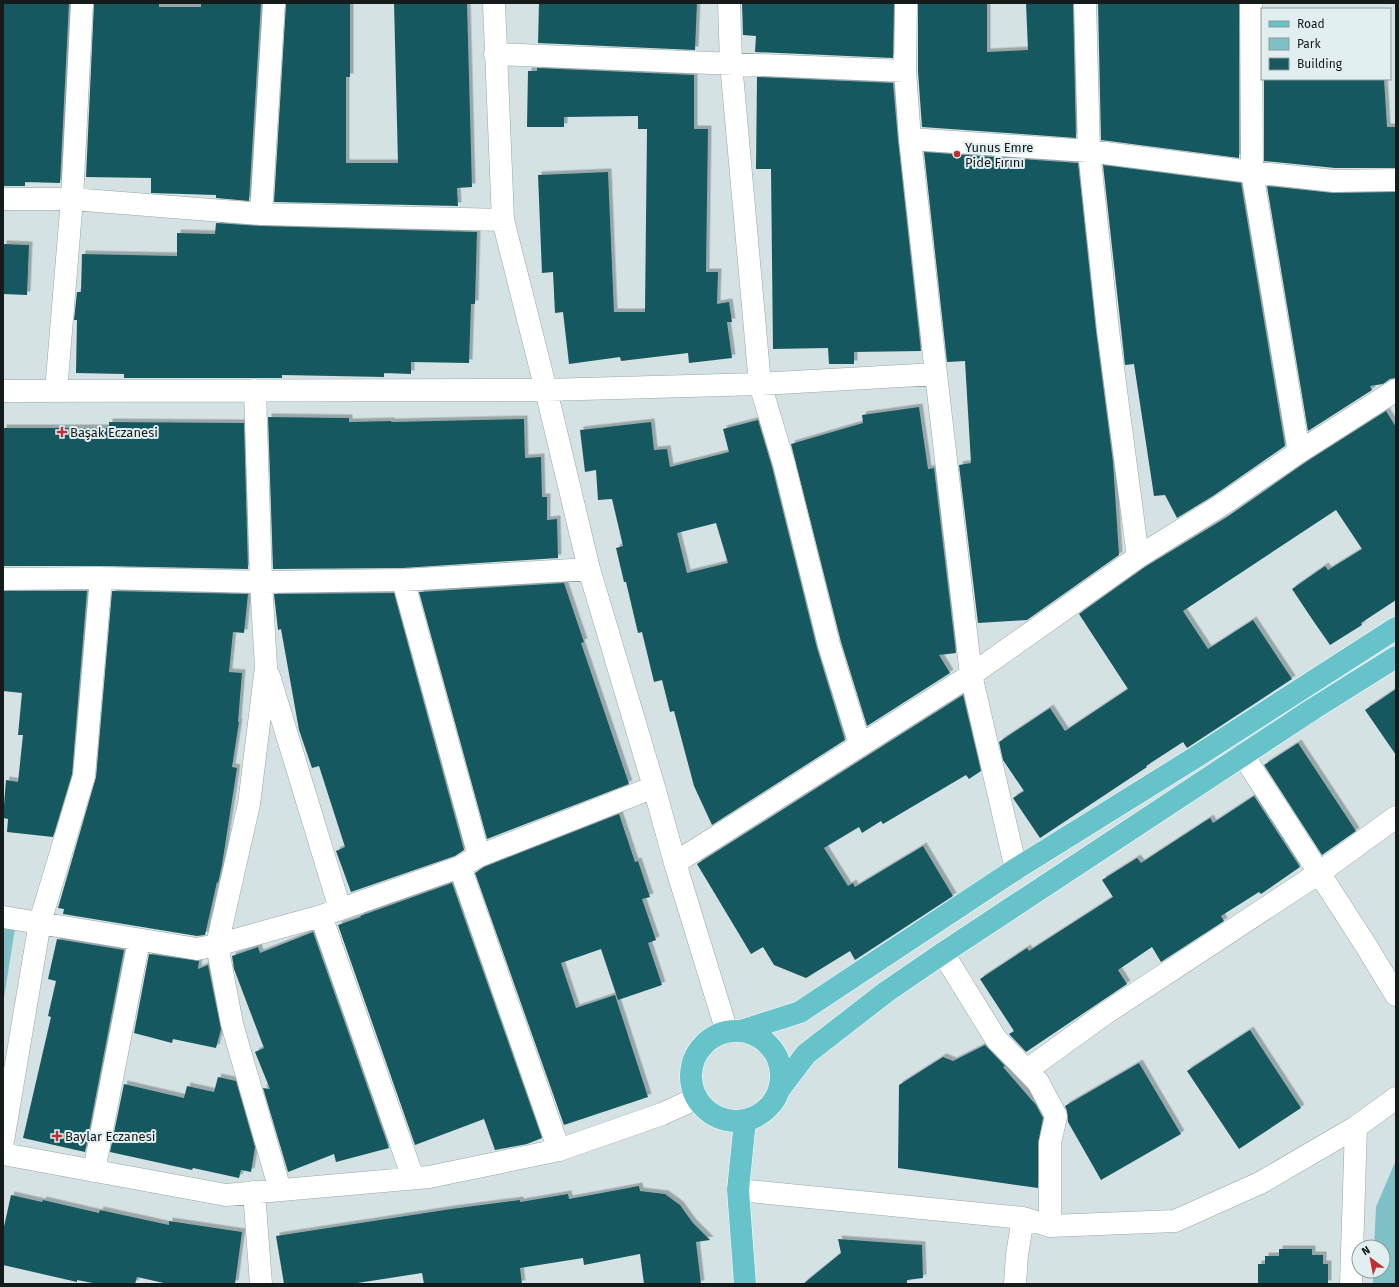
<svg xmlns="http://www.w3.org/2000/svg" width="1399" height="1287" font-family="'Fira Sans',sans-serif">
  <defs>
    <filter id="shadow"><feDropShadow dx="3.5" dy="-3.5" stdDeviation="0" flood-color="#0004"/></filter>
  </defs>
  <rect width="100%" height="100%" fill="#d4e2e4"/>
  <!-- green -->
  <path fill="#80c1c8" d="M 3,927 L 15,928 L 3,1004 Z
    M 1396,1160 L 1396,1284 L 1373,1284 L 1373,1271 L 1383,1271 L 1383,1247 L 1374,1247 L 1376,1207 Z"/>
  <!-- building -->
  <path fill="#18585e" fill-rule="evenodd" filter="url(#shadow)" d="M 3,3 L 69,3 L 60,183 L 25,182 L 25,186 L 3,186 Z
    M 94,3 L 159,3 L 159,7 L 201,7 L 201,3 L 261,3 L 249,201 L 216,198 L 216,195 L 151,193 L 151,178 L 86,177 Z
    M 286,3 L 350,3 L 350,77 L 346,77 L 346,163 L 398,163 L 394,3 L 467,3 L 472,187 L 457,188 L 458,206 L 274,202 Z
    M 539,3 L 697,3 L 695,50 L 538,43 Z
    M 742,3 L 894,3 L 893,58 L 755,52 L 756,36 L 743,35 Z
    M 918,3 L 987,3 L 987,52 L 1028,50 L 1026,3 L 1073,3 L 1076,138 L 922,127 L 918,71 Z
    M 1098,3 L 1239,3 L 1239,158 L 1101,140 Z
    M 537,68 L 694,75 L 694,129 L 708,129 L 706,272 L 718,272 L 717,304 L 729,302 L 732,322 L 727,322 L 732,358 L 689,363 L 688,353 L 621,361 L 620,357 L 569,364 L 563,312 L 555,313 L 553,272 L 542,273 L 538,175 L 608,172 L 614,312 L 645,312 L 647,129 L 638,129 L 638,116 L 564,117 L 564,127 L 527,127 L 528,71 L 537,71 Z
    M 757,77 L 893,83 L 898,140 L 921,351 L 854,352 L 854,364 L 829,364 L 828,348 L 773,349 L 771,169 L 756,169 Z
    M 1264,79 L 1332,80 L 1332,79 L 1384,79 L 1387,127 L 1396,127 L 1396,168 L 1335,168 L 1264,161 Z
    M 924,152 L 1078,163 L 1096,331 L 1113,462 L 1119,555 L 1027,620 L 978,623 L 959,465 L 971,463 L 965,361 L 947,362 Z
    M 1103,165 L 1241,183 L 1285,446 L 1213,496 L 1177,518 L 1165,495 L 1154,496 L 1134,364 L 1125,365 Z
    M 1267,186 L 1333,193 L 1396,192 L 1396,378 L 1390,379 L 1383,384 L 1370,386 L 1372,390 L 1308,431 Z
    M 216,223 L 261,226 L 477,232 L 475,304 L 471,304 L 469,363 L 411,362 L 411,374 L 384,373 L 384,377 L 282,375 L 282,378 L 124,378 L 124,374 L 76,373 L 77,320 L 74,320 L 77,292 L 81,292 L 82,254 L 177,256 L 177,233 L 215,234 Z
    M 3,244 L 29,245 L 27,295 L 3,294 Z
    M 919,407 L 928,469 L 934,468 L 956,653 L 939,655 L 950,673 L 867,726 L 841,642 L 791,444 L 863,423 L 862,415 Z
    M 1386,411 L 1396,427 L 1396,600 L 1361,623 L 1362,625 L 1330,645 L 1312,619 L 1292,589 L 1325,566 L 1328,570 L 1362,549 L 1336,510 L 1183,611 L 1208,649 L 1253,620 L 1292,679 L 1187,748 L 1183,742 L 1146,766 L 1147,767 L 1040,838 L 1013,798 L 1024,791 L 1003,760 L 999,742 L 1050,708 L 1065,731 L 1128,689 L 1079,614 L 1145,567 L 1227,517 L 1306,462 Z
    M 268,417 L 349,418 L 349,422 L 391,421 L 391,422 L 524,419 L 525,458 L 541,457 L 542,497 L 547,497 L 547,520 L 557,519 L 558,558 L 403,568 L 273,569 Z
    M 758,420 L 772,467 L 817,648 L 845,740 L 712,825 L 694,786 L 674,711 L 670,712 L 662,680 L 654,682 L 642,632 L 638,633 L 626,582 L 624,582 L 616,548 L 623,546 L 612,499 L 598,500 L 596,470 L 585,472 L 580,430 L 651,422 L 654,450 L 667,449 L 670,467 L 729,452 L 723,429 ZM 716,523 L 728,563 L 687,573 L 677,533 Z
    M 109,422 L 244,423 L 248,569 L 101,566 L 3,566 L 3,428 L 109,428 Z
    M 564,583 L 584,642 L 581,643 L 629,784 L 487,839 L 419,592 Z
    M 3,591 L 87,591 L 72,774 L 53,837 L 7,832 L 8,819 L 3,818 L 6,780 L 18,782 L 23,735 L 18,735 L 22,693 L 3,691 Z
    M 112,591 L 248,594 L 244,633 L 233,632 L 229,672 L 242,673 L 238,722 L 239,722 L 232,767 L 237,768 L 222,865 L 218,883 L 217,882 L 205,935 L 197,936 L 63,914 L 64,909 L 58,908 L 96,777 Z
    M 394,593 L 464,850 L 455,856 L 351,892 L 336,851 L 345,847 L 319,766 L 312,768 L 299,730 L 281,629 L 278,630 L 274,594 Z
    M 1396,689 L 1396,755 L 1365,710 Z
    M 963,695 L 981,771 L 969,779 L 966,775 L 883,824 L 881,821 L 862,833 L 859,827 L 824,848 L 848,886 L 853,883 L 855,887 L 923,846 L 953,896 L 855,960 L 850,951 L 806,978 L 774,965 L 763,947 L 751,954 L 697,864 Z
    M 1298,743 L 1356,831 L 1322,855 L 1264,765 Z
    M 1254,796 L 1300,867 L 1261,894 L 1259,892 L 1221,916 L 1224,921 L 1161,962 L 1152,947 L 1118,970 L 1127,984 L 1026,1052 L 1009,1034 L 1014,1031 L 980,979 L 1027,948 L 1029,951 L 1113,897 L 1102,880 L 1137,858 L 1141,863 L 1210,818 L 1213,823 Z
    M 619,814 L 635,862 L 638,861 L 650,897 L 642,899 L 656,940 L 648,943 L 662,985 L 618,1000 L 601,949 L 561,963 L 576,1008 L 615,995 L 648,1097 L 564,1125 L 475,873 L 484,867 Z
    M 452,883 L 542,1138 L 527,1144 L 495,1150 L 484,1119 L 415,1145 L 338,925 L 361,917 L 360,916 Z
    M 313,932 L 389,1148 L 336,1162 L 334,1154 L 288,1172 L 263,1088 L 270,1089 L 255,1052 L 264,1048 L 234,969 L 232,956 L 258,947 L 260,953 Z
    M 57,939 L 124,950 L 85,1152 L 23,1138 L 51,1017 L 48,1016 L 56,981 L 48,979 Z
    M 149,954 L 199,961 L 198,969 L 208,965 L 221,1029 L 216,1048 L 173,1039 L 172,1043 L 134,1033 Z
    M 1250,1030 L 1301,1108 L 1239,1149 L 1187,1071 Z
    M 985,1045 L 1005,1066 L 1003,1067 L 1036,1105 L 1043,1118 L 1038,1143 L 1038,1188 L 898,1168 L 899,1085 L 943,1057 L 953,1061 Z
    M 1139,1063 L 1181,1134 L 1101,1180 L 1068,1122 L 1067,1111 L 1065,1106 Z
    M 218,1077 L 236,1081 L 255,1147 L 251,1172 L 241,1170 L 239,1178 L 193,1168 L 192,1170 L 110,1152 L 124,1084 L 184,1098 L 187,1086 L 214,1092 Z
    M 639,1186 L 640,1191 L 665,1194 L 680,1205 L 693,1223 L 710,1240 L 696,1242 L 701,1284 L 644,1284 L 640,1254 L 584,1265 L 583,1258 L 520,1268 L 522,1284 L 424,1284 L 422,1273 L 351,1284 L 284,1284 L 276,1236 L 451,1209 L 520,1200 L 520,1202 L 568,1194 L 569,1199 Z
    M 11,1195 L 42,1202 L 43,1200 L 99,1213 L 100,1210 L 169,1225 L 169,1221 L 242,1232 L 235,1284 L 168,1284 L 137,1277 L 135,1284 L 98,1284 L 77,1280 L 77,1282 L 3,1265 L 3,1231 Z
    M 838,1239 L 922,1245 L 923,1278 L 907,1280 L 907,1284 L 803,1284 L 841,1253 Z
    M 1279,1249 L 1312,1249 L 1312,1255 L 1323,1255 L 1323,1264 L 1328,1264 L 1328,1284 L 1258,1284 L 1258,1264 L 1265,1264 L 1265,1256 L 1279,1256 Z"/>
  <g fill="none" stroke-linecap="round" stroke-linejoin="round">
    <defs>
      <path id="minor" d="M 494,3 L 503,220 L 546,390 L 589,569 L 654,787 L 675,863 L 727,1032
        M 729,3 L 731,63 L 760,384 L 784,464 L 829,645 L 860,745
        M 906,3 L 905,71 L 910,139 L 936,374 L 971,675 L 1016,869
        M 1085,3 L 1089,151 L 1108,330 L 1138,557
        M 1251,3 L 1252,172 L 1299,452
        M 495,54 L 905,71
        M 910,139 L 1089,151 L 1252,172 L 1334,181 L 1396,180
        M 3,199 L 72,199 L 261,214 L 503,220
        M 261,214 L 274,3
        M 255,390 L 261,582 L 266,667 L 249,804 L 217,945 L 232,1024 L 280,1190
        M 3,391 L 546,390 L 760,384 L 936,374
        M 56,391 L 72,199 L 82,3
        M 3,579 L 101,578 L 261,582 L 403,580 L 589,569
        M 403,580 L 479,856
        M 269,676 L 340,909
        M 1243,755 L 1365,944 L 1396,995
        M 675,863 L 971,675 L 1138,557 L 1220,506 L 1299,452 L 1396,390
        M 460,867 L 559,1150
        M 321,916 L 413,1178
        M 3,917 L 197,949 L 217,945 L 321,916 L 460,867 L 479,856 L 654,787
        M 943,953 L 996,1039 L 1038,1082 L 1056,1116 L 1050,1143 L 1050,1226
        M 1027,1070 L 1103,1015 L 1319,873 L 1396,817
        M 3,1141 L 40,922 L 84,776 L 101,578
        M 3,1154 L 226,1195 L 429,1177 L 559,1150 L 662,1114 L 697,1098
        M 94,1171 L 139,940
        M 738,1190 L 1023,1218 L 1050,1226 L 1175,1221 L 1260,1183 L 1356,1127 L 1396,1098
        M 254,1192 L 261,1284
        M 1015,1284 L 1017,1255 L 1023,1218
        M 1351,1284 L 1356,1127"/>
      <path id="major" d="M691 1076a45 45 0 1 1 90 0a45 45 0 1 1-90 0Z
        M 741,1031 L 800,1012 L 1016,869 L 1191,760 L 1396,628
        M 781,1087 L 806,1054 L 886,992 L 943,953 L 1313,709 L 1396,657
        M 745,1284 L 738,1190 L 745,1121"/>
    </defs>
    <!-- minor casing -->
    <use href="#minor" stroke="#98a6a7" stroke-width="23"/>
    <!-- major casing -->
    <use href="#major" stroke="#fff" stroke-width="23"/>
    <!-- minor -->
    <use href="#minor" stroke="#fff" stroke-width="22"/>
    <!-- major -->
    <use href="#major" stroke="#66c3ca" stroke-width="22"/>
  </g>
  <!-- markers -->
  <g fill="#be2e32" stroke="#e1eff1" stroke-width="1.5">
    <circle cx="957" cy="154" r="4"/>
    <path d="M60 426h4v4h4v4h-4v4h-4v-4h-4v-4h4z"/>
    <path d="M55 1130h4v4h4v4h-4v4h-4v-4h-4v-4h4z"/>
  </g>
  <g text-anchor="middle" dominant-baseline="central" stroke-width="4" stroke-linejoin="round" paint-order="stroke">
    <!-- poi labels -->
    <g font-size="13" fill="#151a1b" stroke="#e1eff1" text-anchor="start">
      <text x="965" y="147">Yunus Emre<tspan x="965" dy="15">Pide Fırını</tspan></text>
      <text x="70" y="432">Başak Eczanesi</text>
      <text x="65" y="1136">Baylar Eczanesi</text>
    </g>
  </g>
  <!-- border -->
  <rect width="1399" height="1287" fill="none" stroke="#151a1b" stroke-width="8"/>
  <!-- legend -->
  <rect x="1261" y="8" width="130" height="72" fill="#e1eff1" stroke="#8f9a9b"/>
  <rect x="1269" y="21" width="20" height="6" fill="#66c3ca" stroke="#8f9a9b"/>
  <text x="1297" y="28" font-size="12" fill="#151a1b">Road</text>
  <rect x="1269" y="38" width="20" height="12" fill="#80c1c8" stroke="#8f9a9b"/>
  <text x="1297" y="48" font-size="12" fill="#151a1b">Park</text>
  <rect x="1269" y="58" width="20" height="12" fill="#18585e" stroke="#8f9a9b"/>
  <text x="1297" y="68" font-size="12" fill="#151a1b">Building</text>
  <!-- north arrow -->
  <g transform="translate(1371 1259) rotate(328)"><circle r="19" fill="#e1eff1" stroke="#8f9a9b"/>
  <path d="M0-3L7 15L0 10L-7 15Z" fill="#be2e32"/>
  <text y="-6" font-size="11" font-weight="bold" text-anchor="middle" fill="#151a1b">N</text>
  </g>
</svg>
